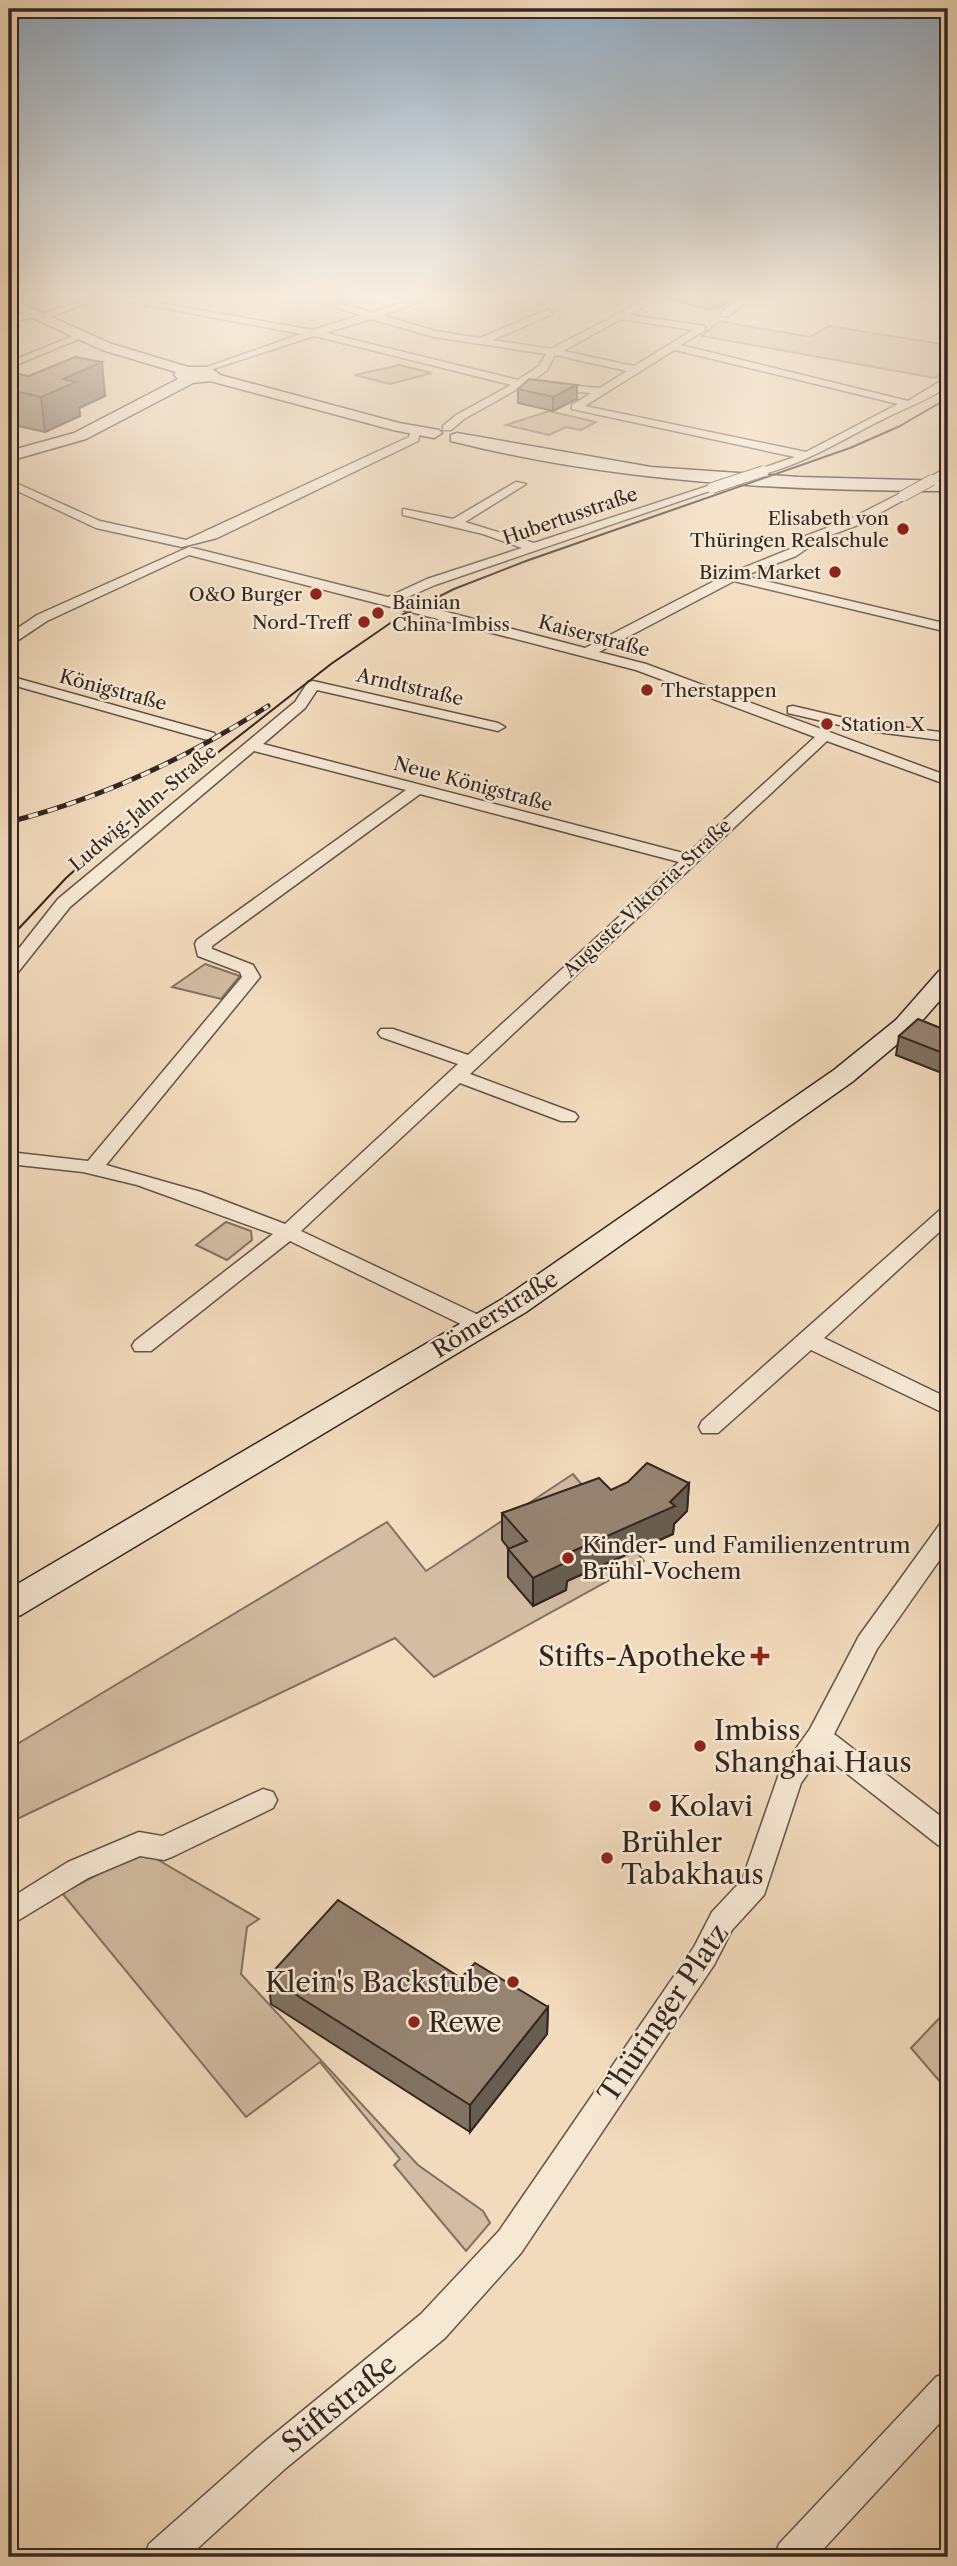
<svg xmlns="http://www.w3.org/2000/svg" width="957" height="2566" font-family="'Libre Caslon Text',serif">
  <rect width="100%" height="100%" fill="#f2dbbd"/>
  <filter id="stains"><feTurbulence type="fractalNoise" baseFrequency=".00286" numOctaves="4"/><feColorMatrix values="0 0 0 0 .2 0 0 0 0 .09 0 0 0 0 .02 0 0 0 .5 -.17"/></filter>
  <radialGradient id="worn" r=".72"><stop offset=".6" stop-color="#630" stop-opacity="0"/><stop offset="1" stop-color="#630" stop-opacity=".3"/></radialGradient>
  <!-- green -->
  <path fill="#d2bca2" stroke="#827162" stroke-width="2" d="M 719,321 L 810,337 L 829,326 L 948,345 L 948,370 L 935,378 L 702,336 Z
    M 399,365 L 432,373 L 390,384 L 355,375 Z
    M 549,411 L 596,422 L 581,430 L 566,427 L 549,435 L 506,425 Z
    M 205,964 L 240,976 L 221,999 L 172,987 Z
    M 226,1222 L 251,1231 L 252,1240 L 227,1260 L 196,1245 Z
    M 573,1474 L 644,1561 L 434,1677 L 395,1638 L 9,1823 L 9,1749 L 387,1522 L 426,1571 Z
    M 143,1851 L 259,1919 L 247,1927 L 241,1974 L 418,2165 L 483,2211 L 490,2223 L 466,2251 L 394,2165 L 400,2159 L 320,2062 L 246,2117 L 62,1893 Z
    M 948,2009 L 948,2091 L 911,2048 Z"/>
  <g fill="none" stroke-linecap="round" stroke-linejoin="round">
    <defs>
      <path id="street" d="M 91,298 L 104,298 L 43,319 L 35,317 L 9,322 L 9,316 L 36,311 L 41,314 Z
        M 110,298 L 129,298 L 313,330 L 361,315 L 323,304 L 323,300 L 345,298 L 336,302 L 371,312 L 419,298 L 432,298 L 382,315 L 435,331 L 480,338 L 549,309 L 552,314 L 493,340 L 551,349 L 648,298 L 658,298 L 630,315 L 705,326 L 705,330 L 681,345 L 908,401 L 944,379 L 948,378 L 948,386 C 931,398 915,404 896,413 C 851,434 812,461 764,474 L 760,473 L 760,469 L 795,457 L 572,409 L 572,405 L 591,393 L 521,387 L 464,419 L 451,430 L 443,430 L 443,426 L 456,415 L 511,385 L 323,338 L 314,336 L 204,372 L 204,368 L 301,334 ZM 371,319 L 434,337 L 546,354 L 539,366 L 518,380 L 326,333 ZM 621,319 L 693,330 L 634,366 L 563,351 ZM 674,350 L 675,350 L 898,404 L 806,452 L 585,406 ZM 555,355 L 627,371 L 600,388 L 531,382 L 547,370 Z
        M 584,298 L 596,298 L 585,304 L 580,301 Z
        M 741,298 L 752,298 L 728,316 L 722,316 L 722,312 Z
        M 918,298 L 948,299 L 948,305 Z
        M 78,334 L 86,336 L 9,368 L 9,362 Z
        M 412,428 L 421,430 L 418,441 L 217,538 L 182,547 L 96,528 L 9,487 L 9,480 L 100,521 L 186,540 L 409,437 Z
        M 948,467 L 948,475 L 936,482 L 928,482 L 928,478 Z
        M 516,482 L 526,484 L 465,522 L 534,543 L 708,486 L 718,488 L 435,585 L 401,600 L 585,648 L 726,575 L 795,547 L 798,539 L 850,519 L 899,494 L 907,494 L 907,498 L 858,525 L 820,539 L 796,556 L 744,576 L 948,624 L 948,632 L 734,581 L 599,652 L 646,664 L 948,776 L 948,785 L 827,741 L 470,1074 L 575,1113 L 578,1117 L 575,1121 L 561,1121 L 460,1083 L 301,1231 L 489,1320 L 492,1325 L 489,1330 L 473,1330 L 290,1241 L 151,1351 L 135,1351 L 132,1346 L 135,1341 L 273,1234 L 137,1185 L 83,1172 L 9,1164 L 9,1152 L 88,1161 L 242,977 L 240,972 L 198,956 L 195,944 L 197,940 L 406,790 L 254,751 L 70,907 L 15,976 L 9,977 L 9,961 L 58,899 L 295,702 L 308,682 L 313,681 L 498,723 L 505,727 L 498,731 L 317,690 L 305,708 L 263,744 L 687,854 L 815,737 L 636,670 L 189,555 L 47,621 L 14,643 L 9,644 L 9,634 L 37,615 L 189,547 L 388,597 L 427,579 L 522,548 L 483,534 L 403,515 L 403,509 L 453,519 ZM 420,794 L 679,862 L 468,1055 L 393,1029 L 381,1029 L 378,1033 L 381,1037 L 458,1064 L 285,1224 L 201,1192 L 106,1165 L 260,977 L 253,965 L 212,949 L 212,946 Z
        M 9,676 L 214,733 L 216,736 L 209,740 L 204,739 L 9,684 Z
        M 793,706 L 861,722 L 948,733 L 948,741 L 861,730 L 788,713 L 788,707 Z
        M 948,1207 L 948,1224 L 824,1338 L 948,1398 L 948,1415 L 811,1350 L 718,1433 L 702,1433 L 699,1427 L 702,1421 L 941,1209 Z
        M 948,1521 L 948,1548 L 877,1649 L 834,1734 L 948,1822 L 948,1849 L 938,1845 L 822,1754 L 801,1783 L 764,1895 L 732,1930 L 714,1965 L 521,2253 L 445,2338 L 286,2468 L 188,2557 L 144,2557 L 149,2544 L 262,2444 L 421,2314 L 499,2231 L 694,1947 L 712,1912 L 742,1880 L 780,1771 L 810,1729 L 859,1636 L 940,1524 Z
        M 263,1789 L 273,1792 L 277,1800 L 273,1808 L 174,1856 L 164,1860 L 140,1856 L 88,1878 L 9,1926 L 9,1899 L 68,1862 L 139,1832 L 162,1836 Z
        M 948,2372 L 948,2414 L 816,2557 L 774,2557 L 779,2544 L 936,2377 Z"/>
      <path id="secondary" d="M 9,298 L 112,344 L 188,367 L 210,367 L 220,375 L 399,423 L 439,430 L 442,433 L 434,438 L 393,430 L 210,381 L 193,383 L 86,439 L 9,461 L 9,451 L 74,433 L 178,379 L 174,375 L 176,372 L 102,350 L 9,307 Z
        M 457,433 L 651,467 L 799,477 L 948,481 L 948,491 C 782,491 613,482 451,441 L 451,435 Z
        M 948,969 L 948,991 L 914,1030 L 852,1082 L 526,1312 L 21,1615 L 9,1619 L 9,1589 L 504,1298 L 834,1070 L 896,1020 L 939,971 Z"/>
    </defs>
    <!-- street casing -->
    <use href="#street" stroke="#635348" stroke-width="3"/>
    <!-- secondary casing -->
    <use href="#secondary" stroke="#332621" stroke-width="3"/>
    <!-- street -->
    <use href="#street" fill="#f7e8d4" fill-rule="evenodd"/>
    <!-- secondary -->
    <use href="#secondary" fill="#f7e8d4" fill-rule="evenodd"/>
    <!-- tram -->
    <path stroke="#332621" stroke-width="2" d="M 9,939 L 66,878 L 129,822 L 331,664 L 402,615 L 454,589 L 526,561 L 850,448 L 900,426 L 948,398"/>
    <defs>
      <path id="rail" d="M 9,822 C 103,798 187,758 268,706"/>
    </defs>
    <!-- rail casing -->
    <use href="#rail" stroke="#332621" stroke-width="5"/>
    <!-- rail -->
    <use href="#rail" stroke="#f7e8d4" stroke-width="3.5" stroke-dasharray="10" stroke-linecap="butt"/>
    <defs>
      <path id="street-bridge" d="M 712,488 L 764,471
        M 903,496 L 932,480"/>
    </defs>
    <!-- street-bridge casing -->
    <use href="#street-bridge" stroke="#635348" stroke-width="12" stroke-linecap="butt"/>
    <!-- street-bridge -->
    <use href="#street-bridge" stroke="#f7e8d4" stroke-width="10"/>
  </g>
  <!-- wall -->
  <path fill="#817262" stroke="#332621" stroke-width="2" d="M 666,298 L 735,298 L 720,307 L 710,310 L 666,299 Z
    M 9,372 L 105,396 L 79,408 L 80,416 L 45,432 L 9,424 Z
    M 577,385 L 577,399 L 553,411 L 518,403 L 518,389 Z
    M 948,1031 L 948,1082 L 946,1081 L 947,1075 L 896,1055 L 899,1036 Z
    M 689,1483 L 687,1511 L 674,1524 L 673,1534 L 567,1581 L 566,1590 L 533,1606 L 508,1577 L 508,1549 L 509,1549 L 502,1540 L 502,1513 L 611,1490 Z
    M 268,1977 L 461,1978 L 548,2007 L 547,2034 L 470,2132 L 271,2004 Z"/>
  <!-- shaded-wall -->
  <path fill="#695c50" stroke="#332621" stroke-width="2" d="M 711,298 L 735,298 L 720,307 L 710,310 Z
    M 102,362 L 105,396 L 79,408 L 80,416 L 45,432 L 41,397 L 63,379 Z
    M 577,385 L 577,399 L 553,411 L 553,397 Z
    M 9,873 L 12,892 L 9,896 Z
    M 689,1483 L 687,1511 L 674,1524 L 673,1534 L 567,1581 L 566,1590 L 533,1606 L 533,1578 L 562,1556 L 670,1502 Z
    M 548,2007 L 547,2034 L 470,2132 L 470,2105 Z"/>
  <!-- building -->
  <path fill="#968472" stroke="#332621" stroke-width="2" d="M 75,357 L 102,362 L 63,379 L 76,382 L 41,397 L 9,390 L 9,372 L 29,376 Z
    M 529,379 L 577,385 L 553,397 L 518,389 Z
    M 918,1019 L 948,1031 L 948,1055 L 899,1036 Z
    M 647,1463 L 689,1483 L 670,1502 L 675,1506 L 562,1556 L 567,1562 L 533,1578 L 508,1549 L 527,1541 L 502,1513 L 599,1478 L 611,1490 L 628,1482 Z
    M 338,1900 L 461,1978 L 475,1963 L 548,2007 L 470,2105 L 268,1977 Z"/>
  <!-- sky -->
  <linearGradient id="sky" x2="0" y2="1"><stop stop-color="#92abc2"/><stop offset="0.45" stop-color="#f9efe1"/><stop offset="1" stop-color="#f9efe1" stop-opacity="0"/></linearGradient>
  <rect width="957" height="657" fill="url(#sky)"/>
  <!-- markers -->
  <g fill="#8f2418" stroke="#f7e8d4" stroke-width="2.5">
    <circle cx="903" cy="529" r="7"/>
    <circle cx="835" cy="572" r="7"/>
    <circle cx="316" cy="594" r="7"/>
    <circle cx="378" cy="613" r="7"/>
    <circle cx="364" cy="622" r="7"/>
    <circle cx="647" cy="690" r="7"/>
    <circle cx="827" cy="724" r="7"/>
    <circle cx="568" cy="1558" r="7"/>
    <path d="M756.5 1645.5h7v7h7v7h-7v7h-7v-7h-7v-7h7z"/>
    <circle cx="700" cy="1746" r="7"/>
    <circle cx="655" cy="1806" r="7"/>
    <circle cx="607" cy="1858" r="7"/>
    <circle cx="513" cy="1982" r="7"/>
    <circle cx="414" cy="2022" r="7"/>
  </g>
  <g text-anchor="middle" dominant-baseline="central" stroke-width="5" stroke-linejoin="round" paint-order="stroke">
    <!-- far-street labels -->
    <g font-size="19" fill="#332621" stroke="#f7e8d4">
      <text transform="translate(570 516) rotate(-19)">Hubertusstraße</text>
      <text transform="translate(594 636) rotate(15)">Kaiserstraße</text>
      <text transform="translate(410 687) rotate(13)">Arndtstraße</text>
      <text transform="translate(113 690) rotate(15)">Königstraße</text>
      <text transform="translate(473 784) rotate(15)">Neue Königstraße</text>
      <text transform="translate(143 808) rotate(-40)">Ludwig-Jahn-Straße</text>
      <text transform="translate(647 898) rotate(-43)">Auguste-Viktoria-Straße</text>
    </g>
    <!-- far-poi labels -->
    <g font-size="19" fill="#332621" stroke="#f7e8d4" text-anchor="end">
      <text x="889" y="518">Elisabeth von<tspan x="889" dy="22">Thüringen Realschule</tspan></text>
      <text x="821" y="572">Bizim Market</text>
      <text x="302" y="594">O&amp;O Burger</text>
      <text x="392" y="602" text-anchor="start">Bainian<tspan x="392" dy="22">China Imbiss</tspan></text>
      <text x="350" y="622">Nord-Treff</text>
      <text x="661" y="690" text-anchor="start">Therstappen</text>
      <text x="841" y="724" text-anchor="start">Station X</text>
    </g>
    <!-- street labels -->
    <g font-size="23" fill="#332621" stroke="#f7e8d4">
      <text transform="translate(495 1314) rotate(-32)">Römerstraße</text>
    </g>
    <!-- poi labels -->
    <g font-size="23" fill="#332621" stroke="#f7e8d4" text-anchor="start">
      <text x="582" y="1545">Kinder- und Familienzentrum<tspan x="582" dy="26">Brühl-Vochem</tspan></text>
    </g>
    <!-- near-poi labels -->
    <g font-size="28" fill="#332621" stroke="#f7e8d4" text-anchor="start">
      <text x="746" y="1656" text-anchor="end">Stifts-Apotheke</text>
      <text x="714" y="1730">Imbiss<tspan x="714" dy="32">Shanghai Haus</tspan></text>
      <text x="669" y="1806">Kolavi</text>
      <text x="621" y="1842">Brühler<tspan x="621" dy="32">Tabakhaus</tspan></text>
      <text x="499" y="1982" text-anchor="end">Klein's Backstube</text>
      <text x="428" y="2022">Rewe</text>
    </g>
    <!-- near-street labels -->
    <g font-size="28" fill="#332621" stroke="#f7e8d4">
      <text transform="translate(663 2013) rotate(-56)">Thüringer Platz</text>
      <text transform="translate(339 2403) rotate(-39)">Stiftstraße</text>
    </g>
  </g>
  <!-- margin -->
  <rect width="957" height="2566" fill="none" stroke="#f2dbbd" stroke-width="35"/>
  <rect x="10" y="10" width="936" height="2545" fill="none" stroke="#332621" stroke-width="3.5"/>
  <rect x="18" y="18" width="922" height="2531" fill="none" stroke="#332621" stroke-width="2"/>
  <rect width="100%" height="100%" filter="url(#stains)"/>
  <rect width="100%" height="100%" fill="url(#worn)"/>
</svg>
